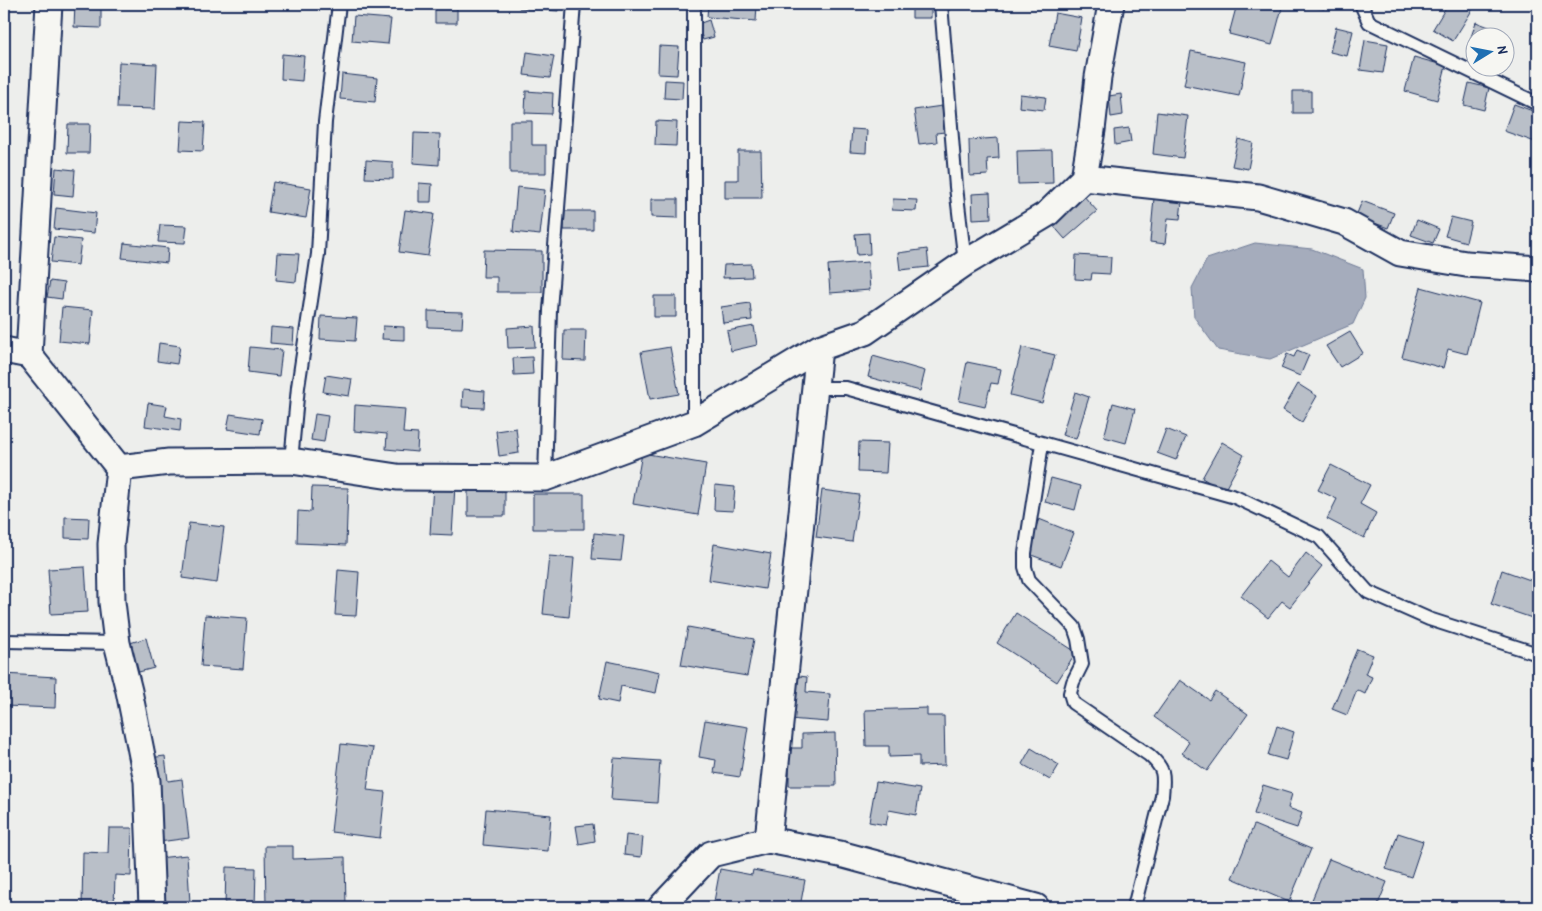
<svg xmlns="http://www.w3.org/2000/svg" width="1542" height="911" font-family="'Patrick Hand',sans-serif">
  <rect width="100%" height="100%" fill="#edeeec"/>
  <filter id="ink" filterUnits="userSpaceOnUse"><feTurbulence type="fractalNoise" baseFrequency=".02" numOctaves="2"/><feDisplacementMap in="SourceGraphic" scale="10" xChannelSelector="R" yChannelSelector="G"/><feConvolveMatrix kernelMatrix="1 2 1 2 8 2 1 2 1" color-interpolation-filters="sRGB"/></filter>
  <g filter="url(#ink)">
    <!-- water -->
    <path fill="#a5acbc" stroke="#6e7a96" d="M 1255,243 L 1312,249 L 1363,269 L 1365,298 L 1353,324 L 1270,359 L 1218,350 L 1194,317 L 1192,288 L 1207,259 Z"/>
    <!-- building -->
    <path fill="#b9bfc8" stroke="#1b2f5e" d="M 75,4 L 101,4 L 101,28 L 74,27 Z
      M 435,4 L 457,4 L 457,23 L 435,23 Z
      M 519,4 L 559,4 L 558,11 L 519,8 Z
      M 708,4 L 757,5 L 756,21 L 707,17 Z
      M 912,4 L 931,4 L 931,18 L 912,18 Z
      M 1237,4 L 1283,4 L 1272,45 L 1229,34 Z
      M 1298,4 L 1324,4 L 1324,9 Z
      M 1448,4 L 1468,4 L 1474,7 L 1453,41 L 1433,29 Z
      M 1055,13 L 1082,18 L 1076,51 L 1049,46 Z
      M 354,16 L 391,19 L 388,44 L 352,41 Z
      M 709,20 L 714,37 L 703,40 L 698,24 Z
      M 1476,22 L 1489,27 L 1485,38 L 1474,38 L 1474,52 L 1467,49 Z
      M 1336,27 L 1353,31 L 1347,56 L 1330,52 Z
      M 1495,33 L 1508,38 L 1504,46 L 1504,38 L 1493,38 Z
      M 1365,40 L 1388,44 L 1383,73 L 1360,70 Z
      M 659,46 L 679,47 L 677,75 L 658,74 Z
      M 1191,51 L 1246,62 L 1239,96 L 1184,85 Z
      M 527,52 L 554,56 L 550,78 L 524,75 Z
      M 282,54 L 304,56 L 302,81 L 281,79 Z
      M 1414,57 L 1446,66 L 1437,100 L 1405,91 Z
      M 119,62 L 157,64 L 155,109 L 117,108 Z
      M 342,74 L 377,78 L 375,102 L 340,99 Z
      M 665,80 L 683,81 L 682,99 L 664,98 Z
      M 1469,83 L 1489,88 L 1484,110 L 1464,105 Z
      M 526,91 L 553,93 L 552,114 L 525,113 Z
      M 1293,91 L 1311,91 L 1311,113 L 1293,113 Z
      M 1020,94 L 1046,97 L 1044,110 L 1019,107 Z
      M 1121,94 L 1123,115 L 1111,117 L 1109,96 Z
      M 1514,104 L 1538,113 L 1538,143 L 1504,131 Z
      M 942,106 L 945,132 L 936,133 L 937,142 L 919,144 L 914,110 Z
      M 1157,112 L 1188,116 L 1183,158 L 1153,154 Z
      M 182,121 L 205,122 L 203,151 L 180,150 Z
      M 510,121 L 532,121 L 532,145 L 546,145 L 546,173 L 510,173 Z
      M 656,121 L 677,122 L 676,146 L 655,145 Z
      M 68,124 L 90,124 L 89,153 L 67,153 Z
      M 1129,128 L 1131,142 L 1115,145 L 1114,130 Z
      M 852,129 L 867,130 L 866,153 L 850,152 Z
      M 414,133 L 440,134 L 439,165 L 413,163 Z
      M 998,138 L 999,158 L 987,159 L 988,175 L 970,176 L 969,140 Z
      M 1238,139 L 1253,143 L 1248,169 L 1232,166 Z
      M 1052,150 L 1053,183 L 1018,184 L 1017,151 Z
      M 738,151 L 761,151 L 762,198 L 725,198 L 725,180 L 738,180 Z
      M 366,160 L 393,162 L 393,179 L 365,178 Z
      M 56,168 L 75,170 L 73,196 L 54,194 Z
      M 273,182 L 311,188 L 306,218 L 268,212 Z
      M 419,183 L 432,184 L 431,202 L 419,202 Z
      M 517,187 L 545,190 L 540,235 L 513,232 Z
      M 990,193 L 991,218 L 973,219 L 972,194 Z
      M 1083,195 L 1097,211 L 1065,239 L 1051,223 Z
      M 1154,198 L 1182,201 L 1180,219 L 1168,218 L 1165,244 L 1150,242 Z
      M 651,199 L 678,199 L 678,218 L 651,217 Z
      M 893,199 L 917,200 L 916,211 L 892,210 Z
      M 1362,201 L 1394,213 L 1388,228 L 1356,216 Z
      M 1538,205 L 1538,217 L 1534,216 Z
      M 56,208 L 96,213 L 94,233 L 54,229 Z
      M 405,210 L 434,214 L 428,256 L 399,252 Z
      M 565,211 L 593,211 L 593,230 L 564,230 Z
      M 1451,217 L 1471,222 L 1466,242 L 1445,236 Z
      M 1417,220 L 1439,229 L 1433,243 L 1411,235 Z
      M 160,225 L 187,226 L 185,243 L 158,242 Z
      M 869,233 L 870,254 L 857,255 L 855,234 Z
      M 54,237 L 81,240 L 78,265 L 51,262 Z
      M 124,243 L 168,248 L 167,263 L 122,258 Z
      M 927,249 L 929,267 L 900,270 L 898,253 Z
      M 484,250 L 542,251 L 542,292 L 497,292 L 497,277 L 483,277 Z
      M 278,253 L 299,254 L 296,282 L 276,280 Z
      M 1076,255 L 1111,257 L 1110,274 L 1092,273 L 1091,280 L 1075,279 Z
      M 868,262 L 870,290 L 830,293 L 828,265 Z
      M 751,264 L 752,277 L 723,278 L 724,265 Z
      M 50,281 L 64,283 L 62,299 L 47,297 Z
      M 1421,287 L 1480,303 L 1467,354 L 1448,349 L 1443,368 L 1402,357 Z
      M 654,296 L 676,296 L 676,317 L 654,317 Z
      M 750,303 L 752,320 L 723,323 L 721,307 Z
      M 62,307 L 93,310 L 90,344 L 59,341 Z
      M 428,311 L 463,312 L 462,328 L 428,327 Z
      M 321,316 L 357,318 L 355,341 L 320,339 Z
      M 383,326 L 404,327 L 404,340 L 382,339 Z
      M 534,326 L 535,347 L 508,348 L 507,328 Z
      M 754,326 L 757,345 L 731,351 L 727,331 Z
      M 271,327 L 294,329 L 293,345 L 270,343 Z
      M 564,330 L 586,330 L 585,361 L 563,360 Z
      M 1350,332 L 1363,353 L 1340,367 L 1326,346 Z
      M 159,343 L 180,346 L 177,364 L 157,361 Z
      M 250,347 L 282,350 L 279,376 L 248,372 Z
      M 670,347 L 679,394 L 650,399 L 641,352 Z
      M 1022,347 L 1055,355 L 1042,403 L 1010,395 Z
      M 1297,350 L 1309,355 L 1300,376 L 1281,368 L 1287,354 L 1294,357 Z
      M 873,356 L 925,371 L 920,391 L 868,377 Z
      M 532,357 L 533,374 L 514,375 L 513,358 Z
      M 967,362 L 1001,369 L 998,384 L 991,383 L 985,407 L 959,401 Z
      M 326,375 L 352,379 L 349,396 L 323,392 Z
      M 1298,384 L 1317,396 L 1302,422 L 1283,410 Z
      M 463,389 L 485,391 L 484,408 L 462,407 Z
      M 1075,392 L 1089,397 L 1076,439 L 1062,435 Z
      M 148,403 L 167,406 L 165,416 L 181,419 L 180,431 L 145,426 Z
      M 1113,403 L 1135,409 L 1126,443 L 1104,437 Z
      M 355,405 L 405,409 L 403,433 L 418,434 L 417,452 L 386,449 L 387,434 L 354,431 Z
      M 230,414 L 262,419 L 260,434 L 227,429 Z
      M 315,414 L 328,416 L 324,442 L 311,440 Z
      M 516,428 L 519,453 L 499,456 L 496,431 Z
      M 1166,429 L 1186,437 L 1176,460 L 1157,453 Z
      M 859,442 L 888,443 L 886,473 L 858,472 Z
      M 1222,442 L 1244,455 L 1224,491 L 1202,478 Z
      M 642,453 L 706,464 L 698,515 L 633,504 Z
      M 1331,465 L 1370,485 L 1360,504 L 1376,513 L 1364,538 L 1327,519 L 1337,499 L 1318,490 Z
      M 1051,478 L 1081,486 L 1075,510 L 1045,502 Z
      M 468,484 L 505,484 L 505,516 L 468,516 Z
      M 433,485 L 455,486 L 452,535 L 430,534 Z
      M 715,485 L 735,487 L 733,511 L 714,510 Z
      M 312,487 L 348,488 L 346,545 L 297,543 L 298,511 L 311,512 Z
      M 822,490 L 859,495 L 852,542 L 816,537 Z
      M 533,494 L 584,494 L 584,529 L 533,529 Z
      M 65,517 L 89,518 L 88,539 L 65,538 Z
      M 1039,519 L 1074,533 L 1061,566 L 1026,553 Z
      M 189,523 L 224,527 L 217,583 L 182,578 Z
      M 594,533 L 624,536 L 621,561 L 592,559 Z
      M 714,544 L 771,554 L 765,589 L 709,580 Z
      M 1306,553 L 1322,566 L 1290,607 L 1282,601 L 1268,618 L 1241,596 L 1268,561 L 1288,577 Z
      M 549,556 L 574,558 L 569,617 L 543,614 Z
      M 1538,565 L 1538,620 L 1491,604 L 1502,570 L 1533,581 Z
      M 85,567 L 88,612 L 51,614 L 48,569 Z
      M 338,570 L 359,572 L 356,616 L 335,615 Z
      M 1016,613 L 1076,652 L 1057,682 L 997,643 Z
      M 205,615 L 247,618 L 243,669 L 201,666 Z
      M 688,627 L 754,639 L 747,676 L 681,665 Z
      M 146,638 L 154,668 L 135,673 L 127,644 Z
      M 1357,649 L 1373,655 L 1365,674 L 1372,677 L 1365,694 L 1357,690 L 1347,715 L 1332,709 Z
      M 607,661 L 660,672 L 656,693 L 621,686 L 618,703 L 599,699 Z
      M 4,674 L 56,677 L 55,708 L 4,706 Z
      M 792,675 L 807,677 L 806,692 L 830,694 L 828,722 L 788,719 Z
      M 1180,680 L 1209,700 L 1215,691 L 1248,714 L 1207,771 L 1182,753 L 1189,742 L 1154,717 Z
      M 927,708 L 927,716 L 944,716 L 945,765 L 919,766 L 919,756 L 889,757 L 889,746 L 866,746 L 865,710 Z
      M 705,720 L 748,727 L 740,777 L 714,773 L 716,760 L 699,757 Z
      M 1277,726 L 1294,732 L 1286,760 L 1268,755 Z
      M 835,733 L 836,786 L 789,786 L 789,748 L 802,748 L 802,734 Z
      M 341,744 L 373,748 L 367,790 L 385,792 L 380,838 L 331,832 Z
      M 1031,748 L 1059,765 L 1050,780 L 1022,764 Z
      M 165,756 L 168,781 L 182,779 L 189,838 L 159,842 L 149,758 Z
      M 614,758 L 660,761 L 657,803 L 611,800 Z
      M 876,782 L 920,789 L 916,815 L 889,810 L 886,825 L 869,822 Z
      M 1263,785 L 1292,794 L 1288,808 L 1302,813 L 1297,828 L 1254,814 Z
      M 486,809 L 551,815 L 548,851 L 483,845 Z
      M 593,824 L 595,841 L 579,844 L 576,826 Z
      M 1254,825 L 1311,849 L 1289,902 L 1232,878 Z
      M 109,828 L 132,828 L 131,876 L 115,875 L 114,907 L 82,907 L 83,852 L 108,853 Z
      M 1398,833 L 1423,841 L 1411,877 L 1386,869 Z
      M 626,835 L 643,837 L 641,857 L 624,855 Z
      M 265,846 L 293,846 L 293,859 L 345,857 L 346,907 L 266,907 Z
      M 187,855 L 190,903 L 161,905 L 158,858 Z
      M 1329,859 L 1387,882 L 1377,907 L 1309,907 Z
      M 226,867 L 256,868 L 255,907 L 225,907 Z
      M 720,869 L 752,875 L 753,870 L 805,880 L 800,907 L 713,907 Z"/>
    <g fill="none" stroke-linecap="round" stroke-linejoin="round">
      <defs>
        <path id="lane" d="M 694,4 L 694,423
          M 941,4 L 956,187 L 965,263
          M 1361,4 L 1369,22 L 1538,104
          M 814,388 L 846,388 L 1235,497 L 1319,537 L 1368,592 L 1429,619 L 1538,654
          M 1042,444 L 1025,553 L 1025,567 L 1029,580 L 1074,627 L 1078,639 L 1082,664 L 1073,682 L 1070,693 L 1073,703 L 1149,755 C 1165,769 1164,775 1162,796 L 1134,907
          M 291,461 L 298,387 L 318,254 L 325,122 L 339,4
          M 545,478 L 550,310 L 574,4
          M 4,641 L 117,643"/>
        <path id="street" d="M 49,4 L 29,355 L 119,468 L 169,462 L 291,461 L 397,477 L 545,478 L 694,423 L 819,348 L 865,332 L 965,263 L 1047,214 L 1084,178 L 1258,197 L 1344,222 L 1400,253 L 1466,264 L 1538,269
          M 1084,178 L 1092,130 L 1098,77 L 1111,4
          M 4,350 L 29,355
          M 119,468 L 111,544 L 112,602 L 117,643 L 129,691 L 147,781 L 152,907
          M 768,840 L 819,348
          M 661,907 L 711,854 L 768,840 L 840,854 L 1036,907"/>
      </defs>
      <!-- lane casing -->
      <use href="#lane" stroke="#1b2f5e" stroke-width="16"/>
      <!-- street casing -->
      <use href="#street" stroke="#1b2f5e" stroke-width="29"/>
      <!-- lane -->
      <use href="#lane" stroke="#f6f6f2" stroke-width="12"/>
      <!-- street -->
      <use href="#street" stroke="#f6f6f2" stroke-width="25"/>
    </g>
  </g>
  <!-- margin -->
  <rect width="1542" height="911" fill="none" stroke="#f6f6f2" stroke-width="20"/>
  <rect x="10" y="10" width="1522" height="891" fill="none" stroke="#1b2f5e" stroke-width="2" filter="url(#ink)"/>
  <!-- north arrow -->
  <g transform="translate(1490 52) rotate(80)"><circle r="24" fill="#f6f6f2" stroke="#9ea6b7"/>
  <path d="M0-4L9 19L0 12L-9 19Z" fill="#1f6fb2"/>
  <text y="-8" font-size="14" font-weight="bold" text-anchor="middle" fill="#1b2f5e">N</text>
  </g>
</svg>
